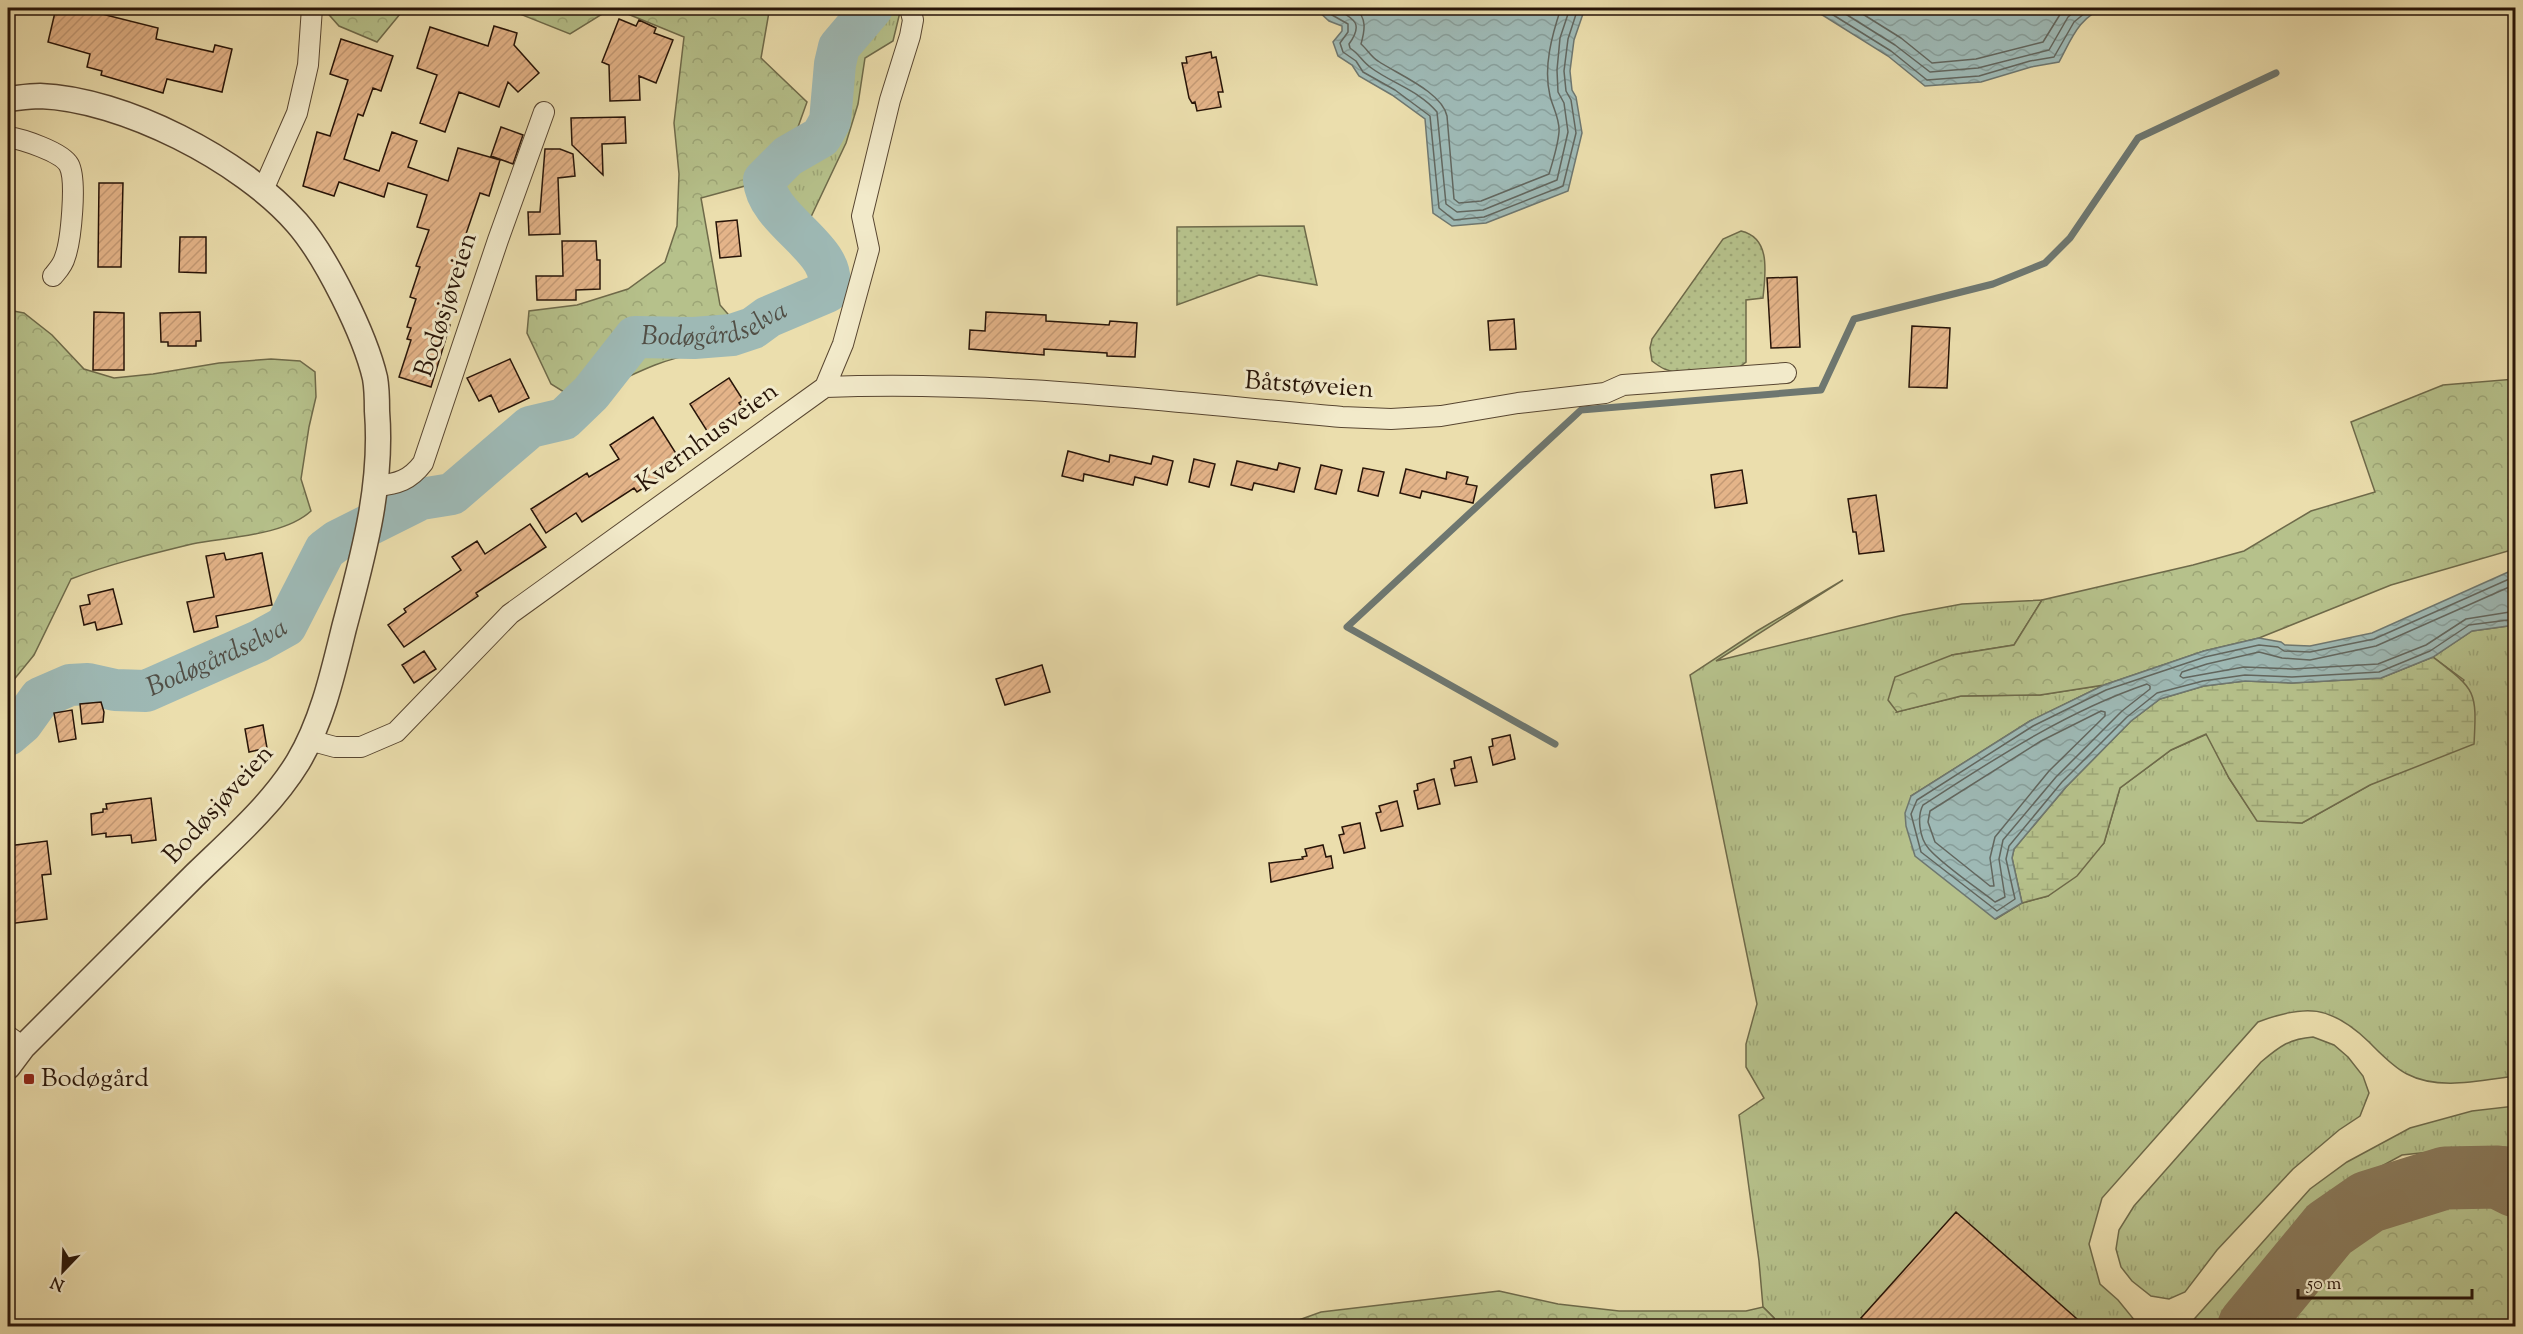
<svg xmlns="http://www.w3.org/2000/svg" width="2523" height="1334" font-family="'Sorts Mill Goudy',serif">
  <defs>
    <pattern id="grass-tufts" width="24" height="20" patternUnits="userSpaceOnUse" patternTransform="scale(1.5)"><rect width="24" height="20" fill="#b6c18b"/><path d="M3 7l-1-3M5 7V3M7 7l1-3M15 17l-1-3M17 17v-4M19 17l1-3" fill="none" stroke="#9ca576"/></pattern>
    <pattern id="forest-crowns" width="20" height="18" patternUnits="userSpaceOnUse" patternTransform="scale(1.5)"><rect width="20" height="18" fill="#b6c18b"/><path d="M2 6a3 3 0 1 1 6 0M12 15a3 3 0 1 1 6 0" fill="none" stroke="#9ca576"/></pattern>
    <pattern id="wetland-marsh" width="20" height="14" patternUnits="userSpaceOnUse" patternTransform="scale(1.5)"><rect width="20" height="14" fill="#b6c18b"/><path d="M1 5h8M5 5V1M11 12h8M15 12V8" fill="none" stroke="#9ca576"/></pattern>
    <pattern id="park-dots" width="8" height="8" patternUnits="userSpaceOnUse" patternTransform="scale(1.5)"><rect width="8" height="8" fill="#b6c18b"/><path d="M2 2h.1M6 6h.1" fill="none" stroke="#9ca576" stroke-width="1.8" stroke-linecap="round"/></pattern>
    <pattern id="water-waves" width="16" height="10" patternUnits="userSpaceOnUse" patternTransform="scale(1.5)"><rect width="16" height="10" fill="#9eb9b5"/><path d="M0 5q4-4 8 0t8 0" fill="none" stroke="#889e9a"/></pattern>
    <pattern id="building-hatch" width="6" height="6" patternUnits="userSpaceOnUse" patternTransform="scale(1.5)"><rect width="6" height="6" fill="#e4b489"/><path d="M-1 1l2-2M0 6l6-6M5 7l2-2" fill="none" stroke="#c49a75"/></pattern>
  </defs>
  <rect width="100%" height="100%" fill="#ebdead"/>
  <filter id="stains"><feTurbulence type="fractalNoise" baseFrequency=".00333" numOctaves="4"/><feColorMatrix values="0 0 0 0 .2 0 0 0 0 .09 0 0 0 0 .02 0 0 0 .5 -.17"/></filter>
  <radialGradient id="worn" r=".72"><stop offset=".6" stop-color="#630" stop-opacity="0"/><stop offset="1" stop-color="#630" stop-opacity=".3"/></radialGradient>
  <!-- grass -->
  <path fill="url(#grass-tufts)" stroke="#6e6a4a" stroke-width="1.5" d="M 875,8 L 901,8 L 893,41 L 865,58 L 858,104 L 846,143 L 809,221 L 799,231 L 768,189 L 767,182 L 784,166 L 821,144 L 835,116 L 839,91 L 846,75 L 842,47 Z
    M 1843,580 L 1716,661 L 1903,615 L 1962,604 L 2042,600 L 2014,645 L 1952,655 L 1897,712 L 1961,696 L 2040,695 L 2104,685 L 2030,721 L 1911,796 L 1996,919 L 2022,903 L 2048,896 L 2104,843 L 2120,788 L 2171,750 L 2207,734 L 2229,778 L 2257,820 L 2302,823 L 2370,785 L 2464,680 L 2433,657 L 2472,631 L 2515,625 L 2515,1076 C 2482,1080 2439,1091 2407,1074 C 2393,1067 2380,1053 2369,1042 C 2331,1005 2305,1004 2258,1022 L 2102,1198 L 2089,1244 L 2100,1284 L 2118,1300 L 2136,1322 L 2137,1326 L 1777,1326 L 1774,1318 L 1763,1307 L 1759,1261 L 1739,1115 L 1764,1098 L 1746,1067 L 1746,1044 L 1757,1004 L 1690,675 L 1757,631 Z
    M 2313,1037 L 2334,1045 L 2348,1057 L 2363,1076 L 2369,1093 L 2360,1116 L 2339,1130 L 2293,1169 L 2217,1250 L 2185,1292 L 2169,1299 L 2151,1296 L 2132,1281 L 2121,1267 L 2116,1249 L 2119,1230 L 2134,1206 L 2261,1062 C 2280,1046 2289,1039 2313,1037 Z
    M 2515,1106 L 2515,1147 L 2467,1148 L 2402,1155 L 2358,1179 L 2306,1220 L 2219,1326 L 2188,1326 L 2310,1189 L 2347,1162 L 2410,1128 L 2472,1111 Z"/>
  <!-- forest -->
  <path fill="url(#forest-crowns)" stroke="#6e6a4a" stroke-width="1.5" d="M 323,8 L 405,8 L 377,42 L 339,26 Z
    M 505,8 L 612,8 L 570,34 Z
    M 613,8 L 774,8 L 769,12 L 761,58 L 807,102 L 798,127 L 764,155 L 752,184 L 701,198 L 720,305 L 755,345 C 722,349 686,353 655,365 C 627,376 602,391 572,397 L 551,384 L 527,333 L 529,311 L 577,305 L 628,289 L 665,262 L 677,226 L 679,174 L 674,123 L 684,37 Z
    M 8,310 L 24,313 L 52,335 L 84,369 L 114,378 L 153,374 L 219,363 L 271,359 L 300,361 L 315,372 L 316,397 L 309,427 L 301,479 L 311,511 C 284,536 226,537 192,544 C 151,554 110,564 71,579 L 34,655 L 8,687 Z
    M 2515,379 L 2515,549 L 2391,585 L 2259,638 L 2204,651 L 2104,685 L 2040,695 L 1961,696 L 1897,712 L 1888,700 L 1895,677 L 1952,655 L 2014,645 L 2042,600 L 2193,565 L 2244,551 L 2311,511 L 2375,492 L 2351,422 L 2443,385 Z
    M 2473,1203 L 2508,1211 L 2515,1223 L 2515,1326 L 2277,1326 C 2321,1270 2360,1216 2436,1205 C 2448,1203 2460,1204 2473,1203 Z
    M 1499,1291 L 1558,1304 L 1619,1311 L 1746,1311 L 1763,1307 L 1774,1318 L 1777,1326 L 1282,1326 L 1321,1312 Z"/>
  <!-- wetland -->
  <path fill="url(#wetland-marsh)" stroke="#6e6a4a" stroke-width="1.5" d="M 2433,657 C 2476,690 2477,690 2474,744 L 2370,785 L 2302,823 L 2257,821 L 2229,778 L 2206,734 L 2171,750 L 2120,788 L 2104,843 L 2077,876 L 2048,896 L 2022,903 L 2012,858 L 2014,849 L 2066,787 L 2131,721 L 2160,699 L 2204,686 L 2245,681 L 2292,683 L 2381,678 Z"/>
  <!-- park -->
  <path fill="url(#park-dots)" stroke="#6e6a4a" stroke-width="1.5" d="M 1304,226 L 1317,285 L 1259,275 L 1177,305 L 1177,227 Z
    M 1741,231 C 1772,238 1765,275 1763,298 L 1746,300 L 1746,362 L 1738,368 L 1679,372 C 1668,372 1661,368 1652,361 L 1650,348 L 1652,339 L 1723,239 Z"/>
  <!-- water -->
  <path fill="url(#water-waves)" stroke="#6e7770" stroke-width="1.5" d="M 1315,8 L 1585,8 L 1574,40 L 1570,71 L 1572,90 L 1576,97 L 1582,133 L 1568,191 L 1486,223 L 1452,226 L 1433,213 L 1425,119 L 1392,95 L 1359,76 L 1352,65 L 1338,56 L 1333,42 L 1342,31 L 1342,26 L 1329,21 Z
    M 1798,8 L 2107,8 C 2080,14 2071,40 2059,62 L 2031,67 L 1981,82 L 1925,86 L 1888,56 L 1816,11 Z
    M 2515,569 L 2515,625 L 2472,631 L 2433,657 L 2381,678 L 2292,683 L 2245,681 L 2204,686 L 2160,699 L 2131,721 L 2066,787 L 2014,849 L 2012,858 L 2022,903 L 1995,919 L 1915,856 L 1906,826 L 1905,813 L 1911,796 L 2030,721 L 2104,685 L 2204,651 L 2259,638 L 2281,642 L 2285,645 L 2310,646 L 2372,633 Z"/>
  <g fill="none" stroke-linecap="round" stroke-linejoin="round">
    <!-- shore -->
    <path stroke="#62665e" stroke-width="1.5" d="M 1324,8 L 1332,15 L 1348,24 L 1348,32 L 1340,43 L 1343,52 L 1356,61 L 1363,72 L 1395,90 L 1430,116 L 1439,208 L 1454,220 L 1484,217 L 1563,186 L 1576,133 L 1571,100 L 1566,91 L 1564,71 L 1568,39 L 1578,8
      M 1335,8 C 1352,18 1365,22 1349,44 L 1350,48 C 1359,54 1362,61 1370,67 C 1391,83 1420,91 1437,112 L 1446,204 L 1457,212 L 1483,210 L 1557,180 L 1568,132 L 1564,103 L 1558,92 L 1557,70 L 1560,38 L 1570,8
      M 1355,8 C 1367,18 1365,30 1361,44 C 1367,49 1371,57 1378,61 C 1397,74 1442,92 1447,116 L 1454,199 L 1459,203 L 1481,201 L 1549,174 C 1553,161 1558,145 1559,132 C 1560,119 1553,108 1550,96 C 1543,67 1552,35 1561,8
      M 1822,8 L 1891,51 L 1927,80 L 1979,76 L 2030,61 L 2054,57 L 2074,22 L 2091,8
      M 1836,8 L 1895,45 L 1930,72 L 1978,68 L 2049,50 L 2068,17 L 2079,8
      M 1853,8 L 1901,38 L 1932,63 L 1976,59 L 2043,42 L 2064,8
      M 2516,576 L 2374,639 L 2310,652 L 2284,651 L 2278,647 L 2259,645 L 2205,657 L 2106,690 L 2033,726 L 1917,800 L 1911,814 L 1921,852 L 1997,911 L 2015,899 L 2006,859 L 2009,846 L 2062,782 L 2127,717 L 2157,693 L 2203,681 L 2245,675 L 2292,677 L 2379,672 L 2430,651 L 2469,625 L 2516,619
      M 2516,584 L 2376,646 L 2310,660 L 2282,658 L 2259,652 L 2207,664 L 2182,672 L 2180,676 L 2183,678 L 2244,667 L 2292,669 L 2378,664 L 2426,645 L 2466,619 L 2516,611
      M 2147,684 L 2150,686 L 2150,689 L 2122,711 L 2056,777 L 2003,840 L 1999,859 L 2005,897 L 1995,902 C 1976,887 1944,866 1929,849 C 1919,838 1917,816 1923,805 C 1996,758 2065,712 2147,684 Z
      M 2101,711 L 2105,712 L 2105,716 L 2049,771 L 1995,837 L 1990,858 L 1994,886 L 1990,886 L 1935,842 L 1928,822 L 1930,811 L 2041,741 Z"/>
    <!-- stream -->
    <path stroke="#6e7770" stroke-width="7" d="M 1555,744 L 1347,627 L 1581,410 L 1821,390 L 1854,319 L 1993,284 L 2045,263 L 2070,238 L 2138,138 L 2276,73"/>
    <!-- river -->
    <path stroke="#9eb9b5" stroke-width="42" id="s1" d="M 8,735 L 22,723 L 40,698 L 70,685 L 88,684 L 115,690 L 146,691 L 259,641 L 286,626 L 325,550 L 337,541 L 421,499 L 452,494 L 530,427 L 564,419 L 591,393 L 635,337 L 694,338 L 732,335 L 753,328 L 768,317 L 827,292 C 844,251 767,223 764,180 L 788,156 L 821,137 L 830,121 L 835,64 L 839,47 L 872,8"/>
    <!-- taxiway -->
    <path stroke="#89795a" stroke-width="63" d="M 2249,1326 L 2329,1229 L 2368,1202 L 2445,1178 L 2498,1177 L 2516,1186"/>
  </g>
  <!-- building -->
  <path fill="url(#building-hatch)" stroke="#271408" stroke-width="1.5" d="M 56,8 L 78,8 L 158,28 L 156,39 L 213,52 L 215,45 L 232,49 L 222,92 L 167,79 L 163,93 L 101,75 L 102,71 L 87,67 L 90,54 L 48,42 Z
    M 619,19 L 636,26 L 639,20 L 656,28 L 654,33 L 673,40 L 656,83 L 639,76 L 640,100 L 610,101 L 609,65 L 602,62 Z
    M 494,26 L 517,33 L 514,45 L 539,73 L 518,92 L 508,82 L 499,107 L 459,92 L 445,132 L 420,123 L 437,75 L 417,68 L 430,27 L 488,46 Z
    M 341,39 L 393,56 L 381,91 L 373,88 L 363,116 L 358,114 L 344,159 L 379,171 L 392,132 L 417,141 L 408,167 L 448,181 L 458,148 L 500,160 L 489,196 L 480,193 L 453,272 L 459,274 L 442,322 L 450,325 L 431,387 L 399,377 L 411,340 L 407,339 L 411,328 L 407,327 L 416,299 L 410,297 L 420,267 L 416,266 L 429,230 L 417,227 L 427,195 L 388,183 L 384,197 L 339,182 L 334,196 L 303,186 L 317,132 L 330,136 L 348,80 L 330,74 Z
    M 1211,52 L 1212,58 L 1216,57 L 1223,92 L 1218,92 L 1221,107 L 1197,111 L 1195,102 L 1192,103 L 1189,98 L 1182,63 L 1187,63 L 1186,57 Z
    M 625,117 L 626,143 L 602,144 L 603,175 L 572,145 L 571,118 Z
    M 501,127 L 523,135 L 513,164 L 491,156 Z
    M 545,149 L 560,149 L 573,154 L 575,176 L 558,178 L 560,234 L 529,235 L 528,212 L 540,212 Z
    M 99,183 L 123,183 L 121,267 L 98,267 Z
    M 737,220 L 741,256 L 720,258 L 716,222 Z
    M 180,237 L 206,237 L 206,273 L 179,272 Z
    M 562,241 L 596,241 L 597,260 L 600,260 L 600,289 L 576,290 L 576,300 L 537,300 L 536,276 L 563,276 Z
    M 1797,277 L 1800,347 L 1771,348 L 1767,278 Z
    M 94,312 L 124,313 L 124,370 L 93,370 Z
    M 200,312 L 201,341 L 196,341 L 196,346 L 168,346 L 168,342 L 161,342 L 160,313 Z
    M 986,312 L 1046,315 L 1046,321 L 1109,325 L 1110,321 L 1137,323 L 1135,357 L 1107,356 L 1107,353 L 1044,349 L 1044,355 L 969,349 L 970,330 L 985,331 Z
    M 1514,319 L 1516,349 L 1490,350 L 1488,321 Z
    M 1912,326 L 1950,328 L 1947,388 L 1909,387 Z
    M 510,359 L 529,398 L 499,412 L 491,395 L 479,401 L 467,378 Z
    M 729,378 L 743,400 L 739,403 L 747,414 L 727,427 L 729,431 L 714,442 L 690,404 Z
    M 653,417 L 682,463 L 637,492 L 634,488 L 582,522 L 576,513 L 546,533 L 531,509 L 587,473 L 589,477 L 619,459 L 610,445 Z
    M 1068,451 L 1109,462 L 1110,455 L 1151,464 L 1153,456 L 1173,461 L 1167,485 L 1135,477 L 1133,485 L 1084,474 L 1083,481 L 1062,476 Z
    M 1194,459 L 1215,464 L 1209,487 L 1189,482 Z
    M 1237,461 L 1277,470 L 1279,463 L 1300,468 L 1294,492 L 1254,483 L 1252,490 L 1231,485 Z
    M 1321,465 L 1342,470 L 1336,494 L 1315,489 Z
    M 1363,468 L 1384,472 L 1378,496 L 1358,491 Z
    M 1406,469 L 1446,479 L 1447,472 L 1468,477 L 1466,484 L 1477,486 L 1473,503 L 1422,491 L 1420,498 L 1400,493 Z
    M 1742,470 L 1747,503 L 1715,508 L 1711,475 Z
    M 1876,495 L 1884,551 L 1859,554 L 1856,532 L 1853,532 L 1848,499 Z
    M 530,524 L 546,547 L 476,593 L 478,596 L 404,647 L 388,625 L 406,612 L 404,609 L 461,570 L 452,557 L 477,541 L 485,554 Z
    M 224,553 L 226,560 L 262,553 L 272,605 L 216,616 L 218,627 L 194,632 L 187,602 L 214,597 L 206,556 Z
    M 113,589 L 122,624 L 97,630 L 95,622 L 84,625 L 80,606 L 90,604 L 88,595 Z
    M 424,651 L 436,669 L 414,683 L 402,665 Z
    M 1042,665 L 1050,692 L 1005,705 L 996,679 Z
    M 101,702 L 104,712 L 103,722 L 82,724 L 80,704 Z
    M 72,710 L 76,739 L 59,742 L 54,713 Z
    M 263,725 L 267,748 L 249,752 L 245,729 Z
    M 1510,735 L 1515,759 L 1493,765 L 1489,747 L 1493,746 L 1492,739 Z
    M 1471,757 L 1477,782 L 1455,786 L 1451,769 L 1455,768 L 1454,761 Z
    M 1434,779 L 1440,804 L 1418,809 L 1414,791 L 1418,790 L 1417,784 Z
    M 151,798 L 156,840 L 132,843 L 131,835 L 106,837 L 106,833 L 92,835 L 91,814 L 103,812 L 103,809 L 107,809 L 106,804 Z
    M 1397,801 L 1403,826 L 1381,831 L 1376,813 L 1381,812 L 1379,806 Z
    M 1360,823 L 1365,848 L 1344,853 L 1339,835 L 1344,834 L 1342,827 Z
    M 47,841 L 51,874 L 42,875 L 47,919 L 8,924 L 8,846 Z
    M 1323,845 L 1326,857 L 1331,856 L 1333,868 L 1271,882 L 1269,863 L 1303,859 L 1302,857 L 1307,856 L 1305,849 Z
    M 1956,1212 L 2085,1326 L 1871,1326 L 1861,1318 Z"/>
  <g fill="none" stroke-linecap="round" stroke-linejoin="round">
    <defs>
      <path id="minor" d="M 8,137 C 22,139 62,152 69,165 C 77,180 71,241 65,257 C 63,265 58,270 53,276
        M 263,190 L 297,113 L 308,65 L 312,8
        M 825,387 C 998,380 1170,402 1342,417 L 1391,419 L 1441,416 L 1518,403 L 1605,393 L 1623,385 L 1786,373
        M 376,486 C 398,484 410,480 423,463 L 498,240 L 544,112
        M 309,740 L 335,747 L 361,747 L 396,732 L 510,614 L 825,387 L 843,344 L 869,249 L 862,216 L 890,100 L 910,36 L 913,20 L 910,8
        M 8,1036 L 23,1047"/>
      <path id="tertiary" d="M 8,99 C 18,98 29,96 40,96 C 123,99 242,160 297,223 C 326,256 365,335 375,378 C 377,389 377,400 377,411 C 383,486 363,556 344,628 C 333,673 322,722 298,762 C 271,806 230,841 193,877 C 136,934 80,990 23,1047 L 8,1067"/>
    </defs>
    <!-- minor casing -->
    <use href="#minor" stroke="#584631" stroke-width="22"/>
    <!-- tertiary casing -->
    <use href="#tertiary" stroke="#584631" stroke-width="27"/>
    <!-- minor -->
    <use href="#minor" stroke="#f2eaca" stroke-width="20"/>
    <!-- tertiary -->
    <use href="#tertiary" stroke="#f2eaca" stroke-width="24"/>
  </g>
  <!-- markers -->
  <rect fill="#8f2418" stroke="#f2eaca" stroke-width="2" x="23" y="1073" width="12" height="12" rx="3"/>
  <g text-anchor="middle" dominant-baseline="central" stroke-width="6" stroke-linejoin="round" paint-order="stroke">
    <!-- street labels -->
    <g font-size="26" fill="#271408" stroke="#f2eaca">
      <text transform="translate(447 305) rotate(-72)">Bodøsjøveien</text>
      <text transform="translate(1309 386) rotate(4)">Båtstøveien</text>
      <text transform="translate(708 438) rotate(-36)">Kvernhusveien</text>
      <text transform="translate(219 805) rotate(-48)">Bodøsjøveien</text>
    </g>
    <!-- poi labels -->
    <g font-size="26" fill="#271408" stroke="#f2eaca" text-anchor="start">
      <text x="41" y="1079">Bodøgård</text>
    </g>
    <!-- water labels -->
    <g font-size="27" font-style="italic" fill="#514e45" stroke="#f2eaca">
      <text stroke="none"><textPath href="#s1" startOffset="867">Bodøgårdselva</textPath></text>
      <text stroke="none"><textPath href="#s1" startOffset="237">Bodøgårdselva</textPath></text>
    </g>
  </g>
  <!-- margin -->
  <rect width="2523" height="1334" fill="none" stroke="#ebdead" stroke-width="30"/>
  <rect x="9" y="9" width="2505" height="1316" fill="none" stroke="#271408" stroke-width="3"/>
  <rect x="15" y="15" width="2493" height="1304" fill="none" stroke="#271408" stroke-width="1.5"/>
  <!-- north arrow -->
  <g transform="translate(63 1271) rotate(203)" stroke="#f2eaca" stroke-width="4.5" paint-order="stroke">
  <path d="M0-4.5L10 22L0 15L-10 22Z" fill="#271408"/>
  <text y="-9" font-size="16" font-weight="bold" text-anchor="middle" fill="#271408">N</text>
  </g>
  <!-- scale -->
  <path d="M2298 1289v9h174v-9" fill="none" stroke="#271408" stroke-width="3"/>
  <text x="2307" y="1289" font-size="18" fill="#271408" stroke="#f2eaca" stroke-width="4.5" paint-order="stroke">50 m</text>
  <rect width="100%" height="100%" filter="url(#stains)"/>
  <rect width="100%" height="100%" fill="url(#worn)"/>
</svg>
